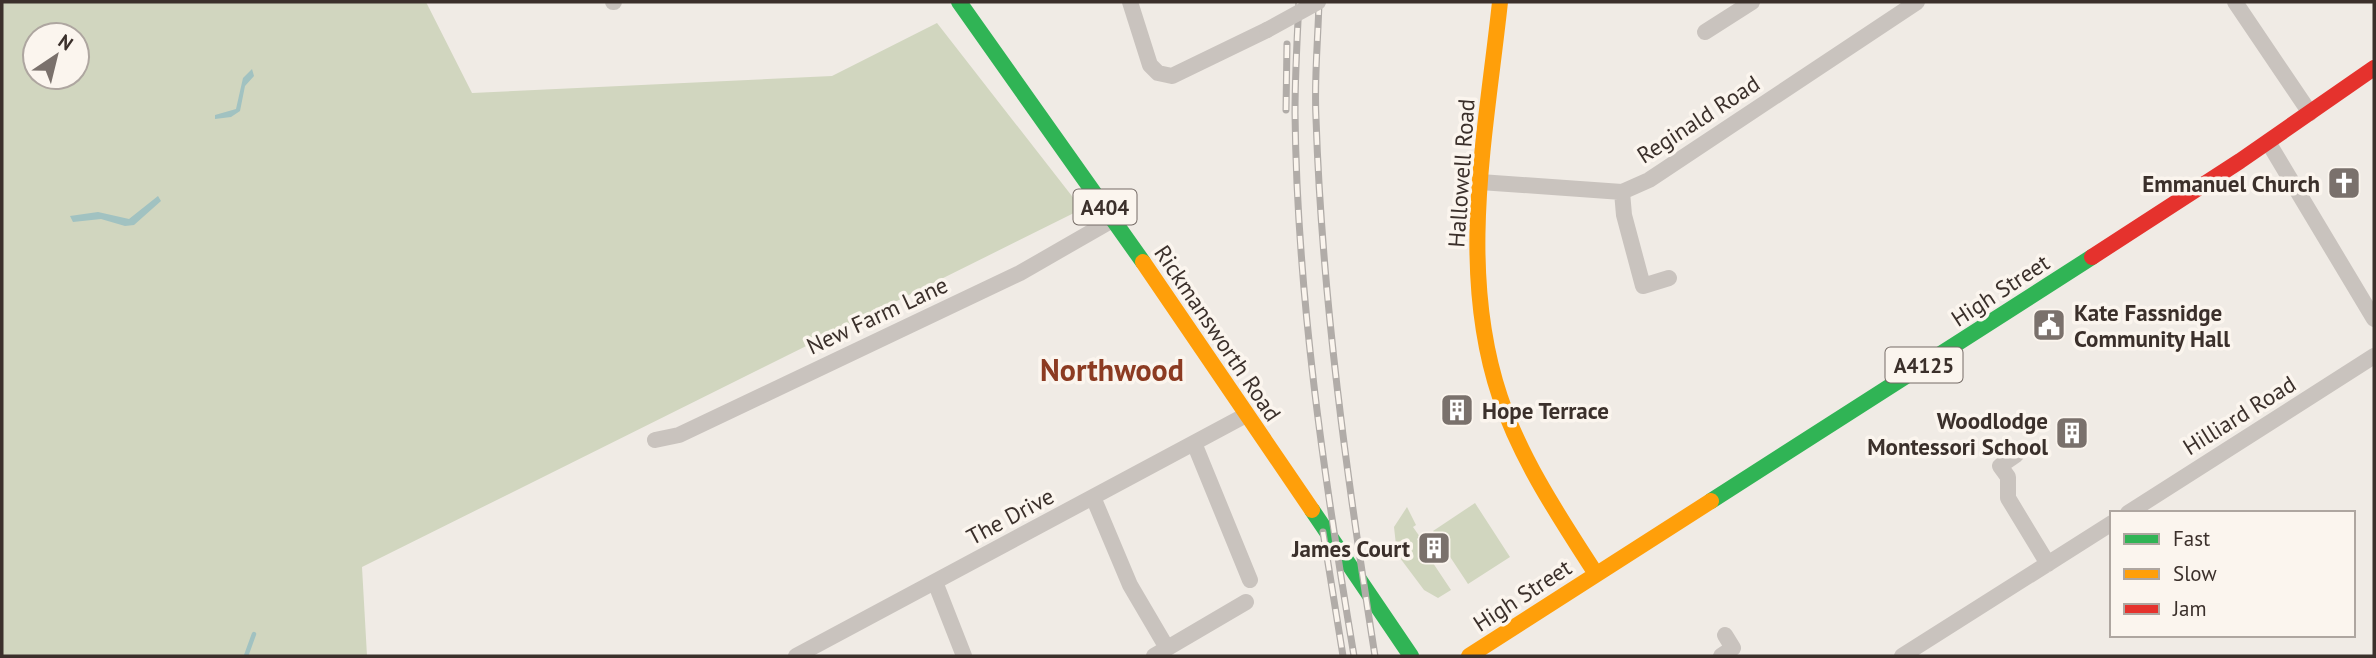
<svg xmlns="http://www.w3.org/2000/svg" width="2376" height="658" font-family="'PT Sans',sans-serif">
  <rect width="100%" height="100%" fill="#f0ebe5"/>
  <!-- green -->
  <path fill="#d1d6bf" fill-rule="evenodd" d="M 2,2 L 426,2 L 472,93 L 832,76 L 937,23 L 1082,209 L 362,567 L 367,656 L 2,656 ZM 35,35 L 77,35 L 77,77 L 35,77 Z
    M 1475,503 L 1510,557 L 1468,584 L 1433,531 Z
    M 1407,507 L 1416,525 L 1413,527 L 1420,537 L 1417,539 L 1451,590 L 1438,598 L 1424,590 L 1397,554 L 1394,527 Z"/>
  <!-- water -->
  <path fill="#a1c2c1" d="M 252,69 L 254,76 L 245,86 L 240,111 L 231,117 L 215,119 L 215,115 L 236,109 L 243,78 Z
    M 158,196 L 161,201 L 134,225 L 125,226 L 101,219 L 73,222 L 70,216 L 98,212 L 129,219 Z"/>
  <g fill="none" stroke-linecap="round" stroke-linejoin="round">
    <!-- stream -->
    <path stroke="#a1c2c1" stroke-width="4.5" d="M 246,656 L 254,634"/>
    <!-- street -->
    <path stroke="#c9c3be" stroke-width="16" d="M 613,2 L 614,2
      M 1130,2 L 1150,65 L 1158,73 L 1172,76 L 1267,30
      M 2235,2 L 2310,113
      M 1705,32 L 1752,2
      M 2268,142 L 2374,319
      M 1480,182 L 1622,192 L 1649,180 L 1917,2
      M 1622,192 L 1624,215 L 1643,286 L 1669,278
      M 655,440 L 679,435 L 1020,273 L 1114,219
      M 1194,443 L 1250,580
      M 2016,455 L 2000,466 L 2008,477 L 2008,498 L 2048,564
      M 1093,497 L 1130,585 L 1167,648
      M 2128,513 L 2374,356
      M 935,582 L 964,656
      M 796,656 L 1246,415
      M 1154,656 L 1246,602
      M 1721,656 L 1733,648 L 1725,635
      M 1902,656 L 2112,523"/>
    <!-- fast -->
    <path stroke="#30b455" stroke-width="16" d="M 959,2 L 1143,262
      M 1711,501 L 2092,257
      M 1312,510 L 1411,656"/>
    <!-- slow -->
    <path stroke="#ff9f0a" stroke-width="16" d="M 1500,2 C 1486,133 1457,269 1500,397 C 1521,460 1560,518 1596,574
      M 1143,262 L 1312,510
      M 1469,656 L 1711,501"/>
    <!-- jam -->
    <path stroke="#e5322d" stroke-width="16" d="M 2092,257 L 2240,161 L 2374,68"/>
    <defs>
      <path id="rail" d="M 1299,2 C 1297,39 1295,76 1295,113 C 1297,295 1324,477 1354,656
        M 1319,2 C 1318,40 1314,80 1316,118 C 1322,299 1347,478 1375,656
        M 1286,110 L 1287,44
        M 1323,532 L 1343,656"/>
    </defs>
    <!-- rail casing -->
    <use href="#rail" stroke="#b1aca8" stroke-width="7"/>
    <!-- rail -->
    <use href="#rail" stroke="#fbf5ee" stroke-width="4.5" stroke-dasharray="13" stroke-linecap="butt"/>
    <!-- street-bridge -->
    <path stroke="#c9c3be" stroke-width="16" d="M 1267,30 L 1318,2"/>
  </g>
  <!-- icons -->
  <defs>
    <symbol id="church-square" viewBox="-11 -11 22 22"><rect x="-9" y="-9" width="18" height="18" rx="4" fill="#7a716c" stroke="#fbf5ee"/><path d="M-1.2-6h2.4v3.5h3.3v2.4h-3.3V6h-2.4V-.1h-3.3v-2.4h3.3Z" fill="#fff"/></symbol>
    <symbol id="civic-square" viewBox="-11 -11 22 22"><rect x="-9" y="-9" width="18" height="18" rx="4" fill="#7a716c" stroke="#fbf5ee"/><path d="M-.6-6.5H3V-4.5H.6V-3L4-1V1h2V6H-6V1h2V-1L-.6-3ZM-1.2 2.5V6h2.4V2.5Z" fill="#fff"/></symbol>
    <symbol id="building-square" viewBox="-11 -11 22 22"><rect x="-9" y="-9" width="18" height="18" rx="4" fill="#7a716c" stroke="#fbf5ee"/><path d="M-4-6H4V6H1V3H-1V6H-4ZM-2.5-4.3h1.7v1.8h-1.7ZM.8-4.3h1.7v1.8H.8ZM-2.5-1h1.7V.8h-1.7ZM.8-1h1.7V.8H.8Z" fill="#fff"/></symbol>
  </defs>
  <g fill-rule="evenodd">
    <use href="#church-square" x="2325" y="164" width="38" height="38"/>
    <use href="#civic-square" x="2030" y="306" width="38" height="38"/>
    <use href="#building-square" x="1438" y="391" width="38" height="38"/>
    <use href="#building-square" x="2053" y="414" width="38" height="38"/>
    <use href="#building-square" x="1415" y="529" width="38" height="38"/>
  </g>
  <g text-anchor="middle" dominant-baseline="central" stroke-width="7" stroke-linejoin="round" paint-order="stroke">
    <!-- shield labels -->
    <g fill="#fbf5ee" stroke="#756b66" stroke-width="2">
      <rect x="1073.5" y="189.5" width="63" height="35" rx="5"/>
      <rect x="1885.5" y="347.5" width="77" height="35" rx="5"/>
    </g>
    <g font-size="21" font-weight="bold" fill="#3b302b">
      <text x="1105" y="207">A404</text>
      <text x="1924" y="365">A4125</text>
    </g>
    <!-- street labels -->
    <g font-size="23" fill="#3b302b" stroke="#fbf5ee">
      <text transform="translate(1698 119) rotate(-33)">Reginald Road</text>
      <text transform="translate(1461 173) rotate(-86)">Hallowell Road</text>
      <text transform="translate(2000 290) rotate(-33)">High Street</text>
      <text transform="translate(877 315) rotate(-25)">New Farm Lane</text>
      <text transform="translate(1218 333) rotate(56)">Rickmansworth Road</text>
      <text transform="translate(2239 415) rotate(-32)">Hilliard Road</text>
      <text transform="translate(1010 516) rotate(-28)">The Drive</text>
      <text transform="translate(1522 595) rotate(-33)">High Street</text>
    </g>
    <!-- poi labels -->
    <g font-size="23" font-weight="bold" fill="#3b302b" stroke="#fbf5ee" text-anchor="end">
      <text x="2320" y="183">Emmanuel Church</text>
      <text x="2074" y="312" text-anchor="start">Kate Fassnidge<tspan x="2074" dy="26">Community Hall</tspan></text>
      <text x="1482" y="410" text-anchor="start">Hope Terrace</text>
      <text x="2048" y="420">Woodlodge<tspan x="2048" dy="26">Montessori School</tspan></text>
      <text x="1410" y="548">James Court</text>
    </g>
    <!-- district labels -->
    <g font-size="30" font-weight="bold" fill="#8c3b22" stroke="#fbf5ee">
      <text x="1112" y="369">Northwood</text>
    </g>
  </g>
  <!-- border -->
  <rect width="2376" height="658" fill="none" stroke="#3b302b" stroke-width="7"/>
  <!-- legend -->
  <rect x="2110" y="511" width="245" height="126" fill="#fbf5ee" stroke="#aea6a0" stroke-width="2"/>
  <rect x="2124" y="534" width="35" height="10" fill="#30b455" stroke="#aea6a0" stroke-width="2"/>
  <text x="2173" y="546" font-size="21" fill="#3b302b">Fast</text>
  <rect x="2124" y="569" width="35" height="10" fill="#ff9f0a" stroke="#aea6a0" stroke-width="2"/>
  <text x="2173" y="581" font-size="21" fill="#3b302b">Slow</text>
  <rect x="2124" y="604" width="35" height="10" fill="#e5322d" stroke="#aea6a0" stroke-width="2"/>
  <text x="2173" y="616" font-size="21" fill="#3b302b">Jam</text>
  <!-- north arrow -->
  <g transform="translate(56 56) rotate(35)"><circle r="33" fill="#fbf5ee" stroke="#aea6a0" stroke-width="2"/>
  <path d="M0-5L12 26L0 18L-12 26Z" fill="#7a716c"/>
  <text y="-10" font-size="19" font-weight="bold" text-anchor="middle" fill="#3b302b">N</text>
  </g>
</svg>
